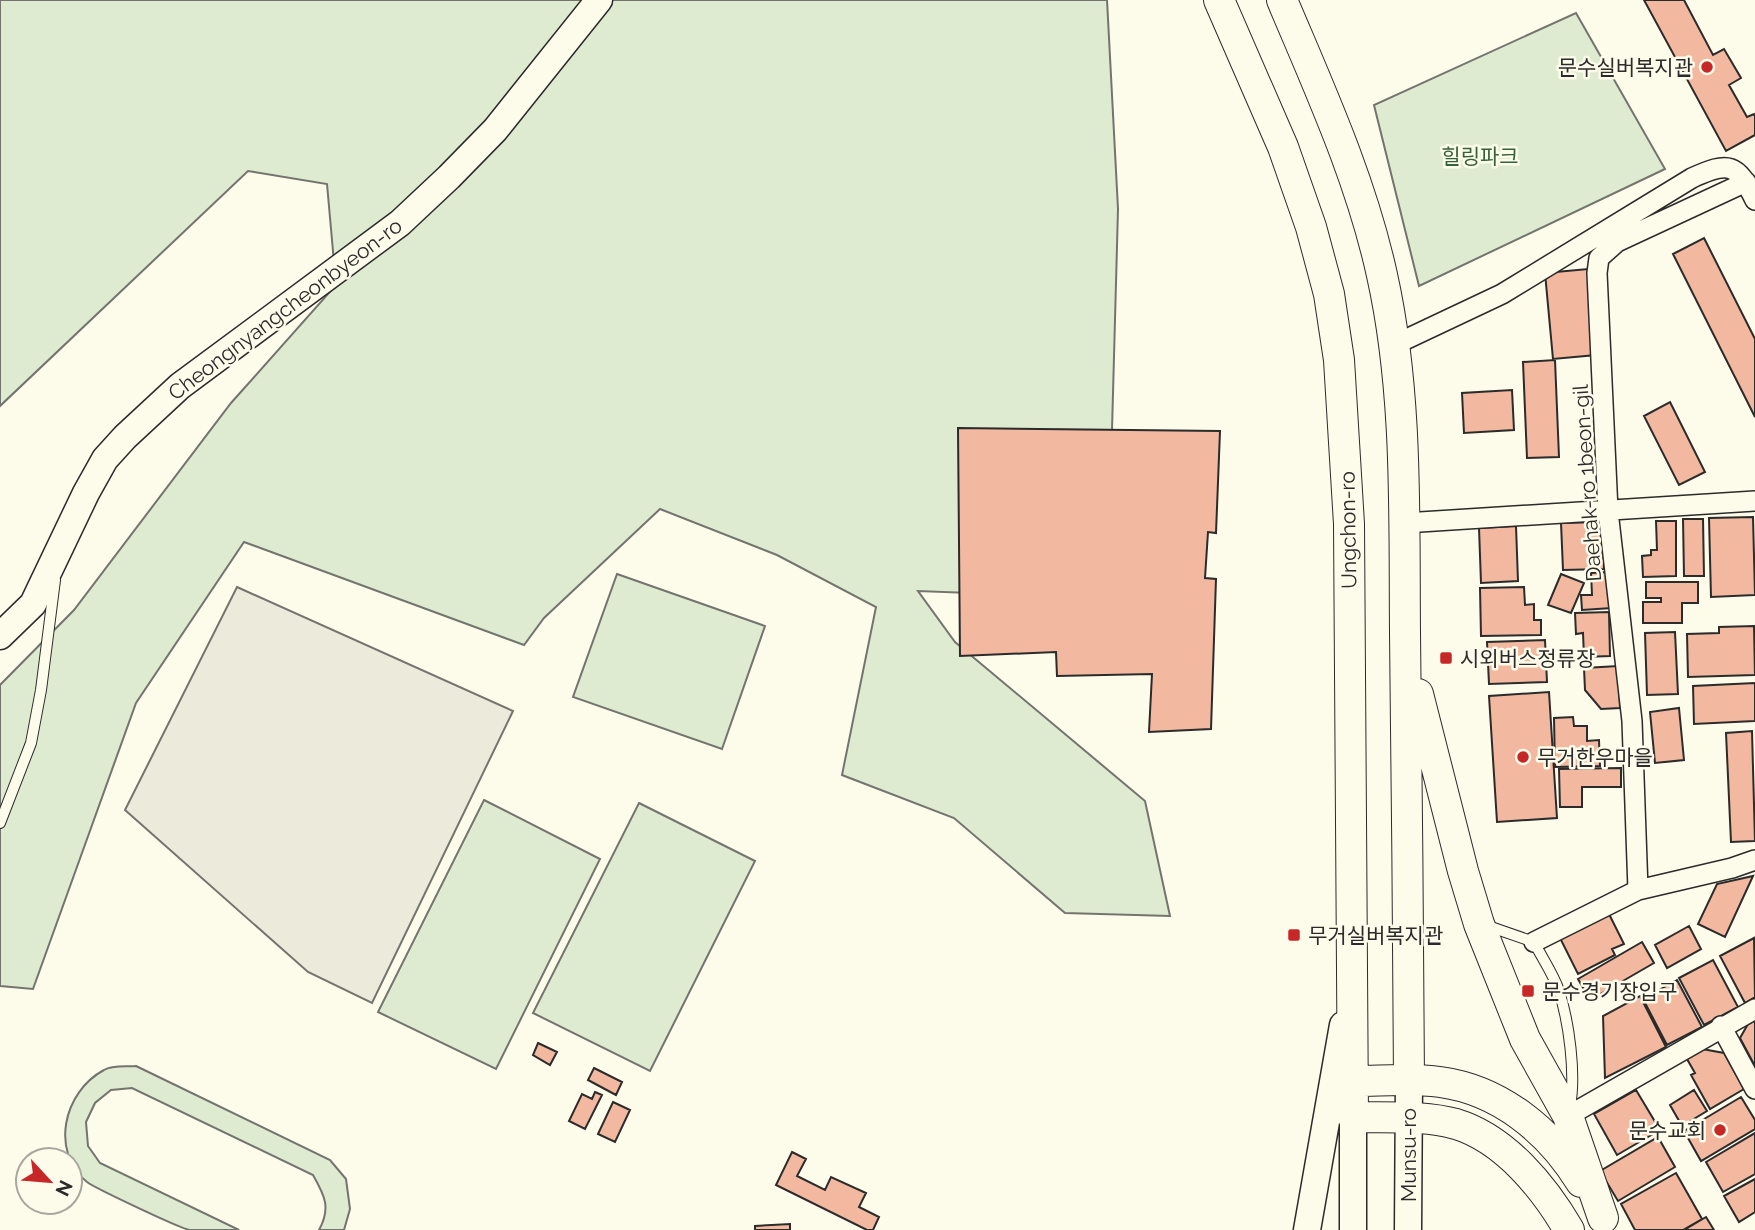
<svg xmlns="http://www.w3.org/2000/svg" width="1755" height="1230" font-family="Raleway,'Noto Sans KR',sans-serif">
  <rect width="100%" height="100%" fill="#fdfbea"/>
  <!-- green -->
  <path fill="#deebd1" stroke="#74746e" stroke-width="2" d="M 0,0 L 1107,0 L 1118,209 L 1110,504 L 1076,597 L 918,591 L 955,642 L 1145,801 L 1170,916 L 1065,913 L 954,818 L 842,775 L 876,607 L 777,555 L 660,509 L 544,618 L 524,645 L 244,542 L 136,703 L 33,989 L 0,986 L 0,685 L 74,610 L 231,403 L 336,285 L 327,184 L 248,171 L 0,406 Z
    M 1576,13 L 1665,169 L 1419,286 L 1374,105 Z
    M 617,574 L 765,626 L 722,749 L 573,697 Z
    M 484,800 L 600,859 L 496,1069 L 378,1012 Z
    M 639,803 L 755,861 L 650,1071 L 533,1013 Z
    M 136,1066 L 330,1160 L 346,1179 L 350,1209 L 344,1230 L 319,1230 C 331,1208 325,1196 313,1175 L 132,1088 L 111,1090 L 95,1103 L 86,1122 L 88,1146 L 100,1163 L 239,1230 C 223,1230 206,1230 190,1230 C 181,1229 95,1188 87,1182 C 50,1152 63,1092 104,1070 C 112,1065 126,1067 136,1066 Z"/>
  <!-- parking -->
  <path fill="#eceadb" stroke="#74746e" stroke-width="2" d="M 237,587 L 513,711 L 372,1003 L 308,972 L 125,810 Z"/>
  <!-- building -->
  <path fill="#f2b8a0" stroke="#2b2b2b" stroke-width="2" d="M 1644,0 L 1684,0 L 1713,55 L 1724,49 L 1741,78 L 1729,85 L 1747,117 L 1754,114 L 1755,116 L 1755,135 L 1726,151 Z
    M 1704,238 L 1755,339 L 1755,417 L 1673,254 Z
    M 1588,269 L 1596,355 L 1553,359 L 1545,273 Z
    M 1555,360 L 1559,457 L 1527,458 L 1523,362 Z
    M 1512,390 L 1514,430 L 1464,433 L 1462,393 Z
    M 1670,402 L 1705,472 L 1679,485 L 1644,416 Z
    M 958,428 L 1220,431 L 1216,533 L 1208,532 L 1205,578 L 1216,579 L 1211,729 L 1149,732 L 1152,674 L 1057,676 L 1056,652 L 960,656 Z
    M 1753,517 L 1755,595 L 1711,597 L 1709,518 Z
    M 1683,519 L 1703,519 L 1704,576 L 1684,576 Z
    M 1656,521 L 1676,521 L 1676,576 L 1643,577 L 1642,556 L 1651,555 L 1651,550 L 1657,550 Z
    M 1603,522 L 1604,569 L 1563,570 L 1561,523 Z
    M 1516,526 L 1518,581 L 1481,583 L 1479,528 Z
    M 1610,572 L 1612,608 L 1582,610 L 1581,595 L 1592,595 L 1591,573 Z
    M 1561,574 L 1584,583 L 1571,613 L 1548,605 Z
    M 1646,582 L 1698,582 L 1698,603 L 1682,603 L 1682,623 L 1643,623 L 1643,602 L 1661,602 L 1661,598 L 1646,598 Z
    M 1524,587 L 1525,605 L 1534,604 L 1534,620 L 1541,620 L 1541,635 L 1481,636 L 1480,588 Z
    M 1609,612 L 1610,656 L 1584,657 L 1583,633 L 1576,634 L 1575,613 Z
    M 1754,626 L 1755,675 L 1688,677 L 1687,634 L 1719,633 L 1719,627 Z
    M 1675,632 L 1678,694 L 1647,695 L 1645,633 Z
    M 1545,640 L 1547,682 L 1489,684 L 1487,642 Z
    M 1618,666 L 1620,708 L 1601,709 L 1585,690 L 1584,668 Z
    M 1755,683 L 1755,721 L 1694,724 L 1693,686 Z
    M 1549,692 L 1557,818 L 1497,822 L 1489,696 Z
    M 1679,708 L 1684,760 L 1655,763 L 1650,712 Z
    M 1573,717 L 1574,726 L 1587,726 L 1587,741 L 1599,740 L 1600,766 L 1555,767 L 1554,718 Z
    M 1752,731 L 1755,841 L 1731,842 L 1726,733 Z
    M 1621,768 L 1621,787 L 1582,787 L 1582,807 L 1560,807 L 1559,769 Z
    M 1753,876 L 1725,937 L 1698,924 L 1717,884 Z
    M 1609,914 L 1624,944 L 1612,949 L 1615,955 L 1578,974 L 1560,938 Z
    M 1689,926 L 1701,949 L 1667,968 L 1655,945 Z
    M 1754,938 L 1755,997 L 1745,1003 L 1720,956 Z
    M 1642,942 L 1654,963 L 1590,1000 L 1578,979 Z
    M 1713,960 L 1738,1007 L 1704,1025 L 1679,978 Z
    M 1677,980 L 1702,1027 L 1667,1045 L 1643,999 Z
    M 1640,996 L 1666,1047 L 1605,1078 L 1603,1016 Z
    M 1755,1020 L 1755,1066 L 1740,1038 L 1748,1024 Z
    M 538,1043 L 557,1052 L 550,1065 L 533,1055 Z
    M 1702,1049 L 1724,1053 L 1744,1089 L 1710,1109 L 1691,1075 L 1695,1073 L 1687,1059 Z
    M 594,1068 L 622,1082 L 616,1095 L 588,1080 Z
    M 1636,1090 L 1660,1130 L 1617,1155 L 1594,1114 Z
    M 1694,1090 L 1707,1111 L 1682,1126 L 1670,1105 Z
    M 595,1092 L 602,1095 L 585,1129 L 569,1121 L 582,1094 L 592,1099 Z
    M 1741,1097 L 1755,1120 L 1755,1129 L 1701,1161 L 1684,1131 Z
    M 613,1102 L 630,1110 L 615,1142 L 598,1134 Z
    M 1755,1133 L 1755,1174 L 1723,1192 L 1706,1162 Z
    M 1658,1137 L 1675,1167 L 1618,1201 L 1600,1171 Z
    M 792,1152 L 806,1159 L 797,1176 L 825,1190 L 831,1177 L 866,1193 L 859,1207 L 879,1217 L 873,1230 L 867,1230 L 776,1185 Z
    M 1676,1173 L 1702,1219 L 1683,1230 L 1635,1230 L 1621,1204 Z
    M 1755,1179 L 1755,1212 L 1739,1222 L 1724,1196 Z
    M 1706,1217 L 1714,1230 L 1684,1230 Z
    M 790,1224 L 790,1230 L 755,1230 L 755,1226 Z"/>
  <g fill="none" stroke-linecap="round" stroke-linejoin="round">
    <defs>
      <path id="service" d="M 0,823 L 31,743 L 41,690 L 55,580
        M 1485,925 L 1534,942 C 1542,958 1554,975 1559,991 C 1569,1022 1576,1074 1570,1106"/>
      <path id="minor" d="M 1394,345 L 1502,294 L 1692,178 C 1729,161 1737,163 1755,200
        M 1404,523 L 1755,501
        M 1638,890 L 1632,721 L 1608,511 L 1597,273 L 1599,258 L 1617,242 L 1746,182
        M 1534,942 L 1638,890 L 1732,868 L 1755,860
        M 1721,1026 L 1755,1089
        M 1568,1116 L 1755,1009"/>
      <path id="secondary" d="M 0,636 L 33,604 L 86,493 L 105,459 L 125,437 L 180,386 L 400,223 L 449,177 L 495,130 L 599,0
        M 1307,1230 L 1343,1025
        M 1353,1230 L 1353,1117
        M 1408,1230 L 1409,1081"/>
      <path id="primary" d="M 1219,0 L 1283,147 L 1311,227 L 1329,294 L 1339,360 L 1349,524 L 1353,1117 C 1387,1118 1424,1115 1456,1124 C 1505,1139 1544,1187 1569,1230
        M 1282,0 C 1320,90 1361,179 1382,275 C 1408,392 1404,514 1405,633 C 1407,782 1408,932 1409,1081
        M 1418,694 L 1463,871 L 1479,924 L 1525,1039 L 1568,1116 L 1603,1218
        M 1353,1081 C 1382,1081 1412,1078 1440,1082 C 1500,1090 1550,1131 1581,1182"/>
    </defs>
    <!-- service casing -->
    <use href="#service" stroke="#2b2b2b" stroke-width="12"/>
    <!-- minor casing -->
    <use href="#minor" stroke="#2b2b2b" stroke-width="22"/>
    <!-- secondary casing -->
    <use href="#secondary" stroke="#2b2b2b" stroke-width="29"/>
    <!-- primary casing -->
    <use href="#primary" stroke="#2b2b2b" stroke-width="32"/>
    <!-- service -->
    <use href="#service" stroke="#fdfbea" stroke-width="10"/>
    <!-- minor -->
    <use href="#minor" stroke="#fdfbea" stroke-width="19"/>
    <!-- secondary -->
    <use href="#secondary" stroke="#fdfbea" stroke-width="26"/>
    <!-- primary -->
    <use href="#primary" stroke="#fdfbea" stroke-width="30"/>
  </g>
  <!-- markers -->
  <g fill="#c62828" stroke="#fdfbea" stroke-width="2.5">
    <circle cx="1707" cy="67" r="7"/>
    <rect x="1439" y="651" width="14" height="14" rx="3.5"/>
    <circle cx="1523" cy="757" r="7"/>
    <rect x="1287" y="928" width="14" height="14" rx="3.5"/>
    <rect x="1521" y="984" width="14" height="14" rx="3.5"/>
    <circle cx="1720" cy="1130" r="7"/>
  </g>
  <g text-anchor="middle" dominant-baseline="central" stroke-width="5" stroke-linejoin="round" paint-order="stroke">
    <!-- poi labels -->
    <g font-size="21" fill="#2b2b2b" stroke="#fdfbea" text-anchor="start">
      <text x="1693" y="67" text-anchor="end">문수실버복지관</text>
      <text x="1460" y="658">시외버스정류장</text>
      <text x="1537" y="757">무거한우마을</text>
      <text x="1308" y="935">무거실버복지관</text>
      <text x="1542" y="991">문수경기장입구</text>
      <text x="1706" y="1130" text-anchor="end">문수교회</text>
    </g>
    <!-- park labels -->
    <g font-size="21" fill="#34623c" stroke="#fdfbea">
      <text x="1480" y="156">힐링파크</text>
    </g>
    <!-- street labels -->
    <g font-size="21" fill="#2b2b2b" stroke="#fdfbea">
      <text transform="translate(285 309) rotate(-37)">Cheongnyangcheonbyeon-ro</text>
      <text transform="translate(1587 483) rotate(-94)">Daehak-ro 1beon-gil</text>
      <text transform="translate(1348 530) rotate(-91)">Ungchon-ro</text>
      <text transform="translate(1408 1155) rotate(-90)">Munsu-ro</text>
    </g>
  </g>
  <!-- north arrow -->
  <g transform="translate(49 1181) rotate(116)"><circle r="33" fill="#fdfbea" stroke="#a9a89e" stroke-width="2"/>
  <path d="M0-5L12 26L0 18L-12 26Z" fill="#c62828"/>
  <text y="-10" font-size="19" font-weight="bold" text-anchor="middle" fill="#2b2b2b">N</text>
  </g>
</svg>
